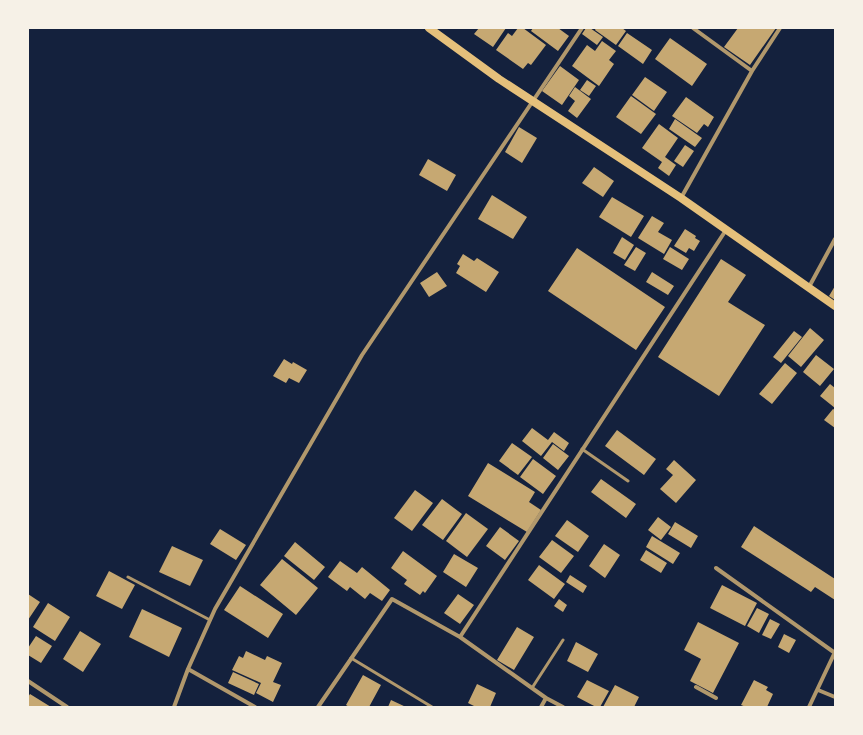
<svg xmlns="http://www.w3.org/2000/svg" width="863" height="735" font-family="Inter,sans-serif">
  <rect width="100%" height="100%" fill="#14213d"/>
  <!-- building -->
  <path fill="#c6a872" d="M 479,28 L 506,28 L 493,47 L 474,34 Z
    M 518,28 L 523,28 L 546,45 L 531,65 L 528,63 L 523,69 L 496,50 L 508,33 L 512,36 Z
    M 533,28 L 558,28 L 569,36 L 558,51 L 531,31 Z
    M 586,28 L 590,28 L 603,37 L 597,45 L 582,34 Z
    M 596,28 L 622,28 L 626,31 L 616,45 L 595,30 Z
    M 738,28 L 776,28 L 750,65 L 724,47 Z
    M 627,33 L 652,50 L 643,64 L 618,46 Z
    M 670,38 L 707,64 L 692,86 L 655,59 Z
    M 602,41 L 616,51 L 609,60 L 614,64 L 599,86 L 572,66 L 587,45 L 595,51 Z
    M 560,66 L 579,80 L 562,105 L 542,91 Z
    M 645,77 L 667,92 L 654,111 L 632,95 Z
    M 587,80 L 596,86 L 589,96 L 580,90 Z
    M 575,87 L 591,99 L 577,118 L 568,111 L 575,101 L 569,96 Z
    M 631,96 L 656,114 L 641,134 L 616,117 Z
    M 686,97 L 714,117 L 708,127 L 704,124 L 697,133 L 672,116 Z
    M 675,119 L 702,138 L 695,147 L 669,129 Z
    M 659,124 L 678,138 L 665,157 L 676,165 L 669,176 L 658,168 L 662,162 L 642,148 Z
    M 519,127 L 537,138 L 522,163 L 505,152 Z
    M 685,145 L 694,151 L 683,167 L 674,161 Z
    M 428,159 L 456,175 L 447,191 L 419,175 Z
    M 594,167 L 614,181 L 603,197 L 582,183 Z
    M 492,195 L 527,217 L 513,239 L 478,219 Z
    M 612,197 L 644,216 L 631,237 L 599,217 Z
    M 652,216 L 664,223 L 658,232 L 672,240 L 664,254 L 638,238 Z
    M 685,229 L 696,236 L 695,238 L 700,241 L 694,251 L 689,248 L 686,253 L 674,246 Z
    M 622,237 L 634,245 L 625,260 L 613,253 Z
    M 636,247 L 646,253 L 635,271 L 624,265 Z
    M 670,247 L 689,259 L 682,270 L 663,259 Z
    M 577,248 L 665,307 L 636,350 L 548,291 Z
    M 463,254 L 474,261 L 477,258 L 499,272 L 486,292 L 456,273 L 460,266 L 457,264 Z
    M 721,259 L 746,275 L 728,302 L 765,325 L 719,396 L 658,357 Z
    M 437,272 L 447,286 L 429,297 L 420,283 Z
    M 652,272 L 674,286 L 668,295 L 646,282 Z
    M 835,286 L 835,300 L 829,296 Z
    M 810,328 L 824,340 L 801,367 L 788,356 Z
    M 794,331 L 802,337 L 781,363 L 773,357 Z
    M 816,355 L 834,369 L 820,386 L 803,372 Z
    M 284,359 L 292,364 L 293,362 L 307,370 L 299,383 L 289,378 L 286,383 L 273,376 Z
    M 785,363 L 797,373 L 772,404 L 759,394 Z
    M 830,384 L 835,388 L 835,408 L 820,396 Z
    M 833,409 L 835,410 L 835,428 L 824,420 Z
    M 532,428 L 548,440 L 554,432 L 569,443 L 564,451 L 552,442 L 541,456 L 522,441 Z
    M 617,430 L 656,459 L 644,475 L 605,446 Z
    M 512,443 L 532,457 L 518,475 L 499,461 Z
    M 553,444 L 569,456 L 558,470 L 543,458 Z
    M 533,459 L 556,476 L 543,494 L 520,477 Z
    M 674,460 L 696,480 L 676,503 L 660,489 L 673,475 L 666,469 Z
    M 488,463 L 535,492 L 529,502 L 541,510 L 527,532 L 468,496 Z
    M 601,479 L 636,504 L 626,518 L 591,492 Z
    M 415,490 L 433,503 L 412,531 L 394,518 Z
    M 442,499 L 462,514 L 443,540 L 422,525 Z
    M 466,513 L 488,529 L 467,557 L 446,541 Z
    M 658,517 L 671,527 L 661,540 L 648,530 Z
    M 567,520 L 589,536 L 578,552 L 555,536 Z
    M 675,522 L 698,536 L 691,548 L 668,534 Z
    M 754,526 L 835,579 L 835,600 L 815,587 L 811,592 L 741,547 Z
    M 500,527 L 519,541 L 505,560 L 486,546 Z
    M 220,529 L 246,545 L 236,560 L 210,544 Z
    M 652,536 L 680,553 L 673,564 L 646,547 Z
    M 552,540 L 574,556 L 561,573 L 539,557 Z
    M 295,542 L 325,567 L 314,580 L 284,556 Z
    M 604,544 L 620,555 L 605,578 L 589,566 Z
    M 172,546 L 203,560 L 190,586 L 159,572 Z
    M 646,550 L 667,563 L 661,573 L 640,560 Z
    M 403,551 L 437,576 L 425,593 L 423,591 L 420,595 L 404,584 L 407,580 L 391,568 Z
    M 454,554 L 478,568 L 466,587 L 443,572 Z
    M 282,559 L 318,588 L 296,615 L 260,585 Z
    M 340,561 L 357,573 L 362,567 L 390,590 L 382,601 L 370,593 L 365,599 L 350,587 L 347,591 L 328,577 Z
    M 539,565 L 565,584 L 554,599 L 528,580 Z
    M 109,571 L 135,585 L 122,609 L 96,596 Z
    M 570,575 L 587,586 L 583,593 L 566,582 Z
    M 722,585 L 757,603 L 745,626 L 710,608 Z
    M 240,586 L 283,614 L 268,638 L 224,610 Z
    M 28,594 L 40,602 L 28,620 Z
    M 458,594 L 474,605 L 460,624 L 444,613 Z
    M 559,599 L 567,605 L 563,612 L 554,606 Z
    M 48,603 L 70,617 L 55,641 L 33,627 Z
    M 757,608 L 769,614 L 759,633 L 747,626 Z
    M 142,609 L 182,628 L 169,657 L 129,637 Z
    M 770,619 L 780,624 L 771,639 L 762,635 Z
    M 698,622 L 739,643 L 713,693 L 690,681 L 701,659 L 684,650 Z
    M 517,627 L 534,637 L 514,670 L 497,660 Z
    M 80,631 L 101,644 L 83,672 L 63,659 Z
    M 784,634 L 796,640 L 789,653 L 778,647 Z
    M 36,636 L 52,646 L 41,663 L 28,655 L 28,648 Z
    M 576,642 L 598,654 L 588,672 L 567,661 Z
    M 246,651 L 265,660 L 267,656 L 282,663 L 273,682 L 281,685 L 273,702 L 256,693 L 261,683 L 232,670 L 239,656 L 243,658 Z
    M 233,672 L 259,684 L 254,695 L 228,683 Z
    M 363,675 L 381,685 L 369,707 L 349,707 L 346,705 Z
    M 587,680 L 609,691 L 600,707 L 596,707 L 577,697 Z
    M 754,680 L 768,687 L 766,690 L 773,694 L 767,707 L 746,707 L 741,705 Z
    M 477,684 L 496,693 L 490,707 L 476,707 L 468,703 Z
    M 615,685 L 639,697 L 634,707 L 603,707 Z
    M 30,694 L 51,707 L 28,707 L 28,697 Z
    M 391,700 L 406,707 L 388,707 Z"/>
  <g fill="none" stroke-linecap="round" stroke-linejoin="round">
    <!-- service -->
    <path stroke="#b1986c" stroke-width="3" d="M 582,449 L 628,481
      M 128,577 L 210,620
      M 351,658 L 432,707
      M 532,688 L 563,640"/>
    <!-- minor -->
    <path stroke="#b1986c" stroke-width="4" d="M 693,28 L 752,71
      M 681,198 L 752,71 L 780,28
      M 809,287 L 835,239
      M 716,568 L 835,653
      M 188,669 L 255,707
      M 28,681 L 67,707
      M 696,687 L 716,698
      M 818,690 L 835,697
      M 546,698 L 563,707
      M 174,707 L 188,669 L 215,609 L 362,355 L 582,28
      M 318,707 L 392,599 L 460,637
      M 541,707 L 546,698 L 460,637 L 726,230
      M 809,707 L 835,652"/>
    <!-- secondary -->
    <path stroke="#e5c07b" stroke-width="8" d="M 429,28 L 499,79 L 681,198 L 835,306"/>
  </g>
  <!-- border -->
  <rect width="863" height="735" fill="none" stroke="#f6f1e7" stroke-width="58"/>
</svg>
